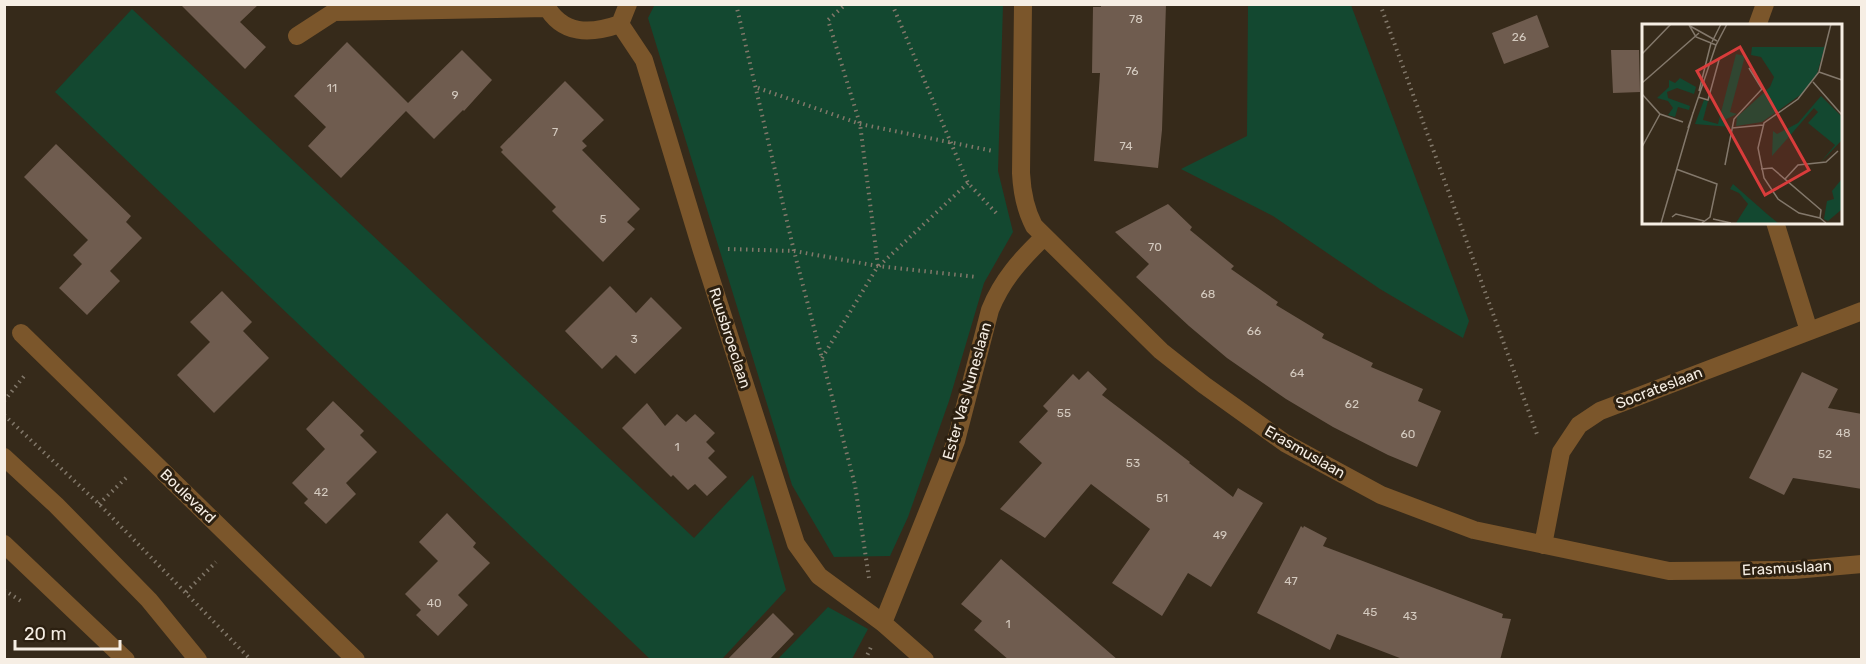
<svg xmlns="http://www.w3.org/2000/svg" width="1866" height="664" font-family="Rubik,sans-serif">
  <rect width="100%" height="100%" fill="#362a1a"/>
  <!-- green -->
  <path fill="#134830" d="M 655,4 L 1003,5 L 998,171 L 1013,232 L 984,283 L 949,401 L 908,517 L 890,556 L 834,557 L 792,485 L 648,18 Z
    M 1248,5 L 1351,5 L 1469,321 L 1463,338 L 1380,289 L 1273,216 L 1181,169 L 1247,136 Z
    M 132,9 L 694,538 L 753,475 L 786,590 L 722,659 L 650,659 L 55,92 Z
    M 828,607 L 868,629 L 852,659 L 778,659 Z"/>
  <!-- building -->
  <path fill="#6f5c4f" d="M 180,4 L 259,4 L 240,22 L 266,47 L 245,69 Z
    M 1101,4 L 1166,4 L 1162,130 L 1158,168 L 1094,161 L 1100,73 L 1092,73 L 1093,7 L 1101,7 Z
    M 1537,15 L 1549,47 L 1504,64 L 1492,33 Z
    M 347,42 L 408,103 L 462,50 L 492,80 L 464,111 L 463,110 L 434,139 L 406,111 L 341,178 L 308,146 L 326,127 L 294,96 Z
    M 1611,50 L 1639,50 L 1640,92 L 1613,93 Z
    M 565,81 L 604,120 L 582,141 L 587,146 L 582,150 L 640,209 L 627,222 L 635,229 L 603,262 L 552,211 L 556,207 L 501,152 L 503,150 L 500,147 Z
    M 56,144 L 131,216 L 126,222 L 142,238 L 110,271 L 120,281 L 87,315 L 59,288 L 82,264 L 73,255 L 88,240 L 24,177 Z
    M 1168,204 L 1192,227 L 1190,230 L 1234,266 L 1231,269 L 1278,302 L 1276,305 L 1324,334 L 1322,338 L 1373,363 L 1371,367 L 1423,389 L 1418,401 L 1441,411 L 1417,467 L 1388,455 L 1333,427 L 1286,399 L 1227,358 L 1189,326 L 1136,277 L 1149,264 L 1115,232 Z
    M 610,286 L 636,313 L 651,297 L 682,328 L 635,374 L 616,355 L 602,369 L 565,331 Z
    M 222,291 L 252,322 L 243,331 L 269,358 L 214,413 L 177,375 L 210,342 L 190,322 Z
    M 1088,371 L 1107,389 L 1102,395 L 1190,462 L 1189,463 L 1233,497 L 1238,488 L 1263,503 L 1211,587 L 1188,573 L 1162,616 L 1112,583 L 1150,529 L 1091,484 L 1045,538 L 1000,509 L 1042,463 L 1019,442 L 1048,411 L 1043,406 L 1073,374 L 1079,380 Z
    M 1802,372 L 1838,389 L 1828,408 L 1862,414 L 1862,489 L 1793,478 L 1784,495 L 1749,478 Z
    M 333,401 L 364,431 L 360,435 L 377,452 L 346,483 L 356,494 L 326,524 L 304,503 L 308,499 L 292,483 L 325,449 L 306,429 Z
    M 647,403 L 665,426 L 677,414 L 686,422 L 695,414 L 715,433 L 706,442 L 715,451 L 708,458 L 727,477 L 707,496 L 695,484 L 688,490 L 673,475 L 671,477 L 622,428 Z
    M 447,513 L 476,543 L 473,547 L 490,563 L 458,595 L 468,605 L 438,636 L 416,615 L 421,610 L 405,594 L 438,561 L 419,542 Z
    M 1301,526 L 1303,528 L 1304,526 L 1327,538 L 1323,546 L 1503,614 L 1502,618 L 1511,619 L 1500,660 L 1405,660 L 1337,634 L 1330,650 L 1257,613 Z
    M 1001,559 L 1074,622 L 1118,660 L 1009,660 L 974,630 L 982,621 L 961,604 Z
    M 773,613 L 794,634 L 769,660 L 727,660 Z"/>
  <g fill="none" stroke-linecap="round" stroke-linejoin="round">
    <!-- path -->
    <path stroke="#82786a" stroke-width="4" stroke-dasharray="1.5 4.5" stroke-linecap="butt" d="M 736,4 L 794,251 L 855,485 L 869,578
      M 892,4 L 968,183 L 999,216
      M 1380,4 L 1538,437
      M 758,88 L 860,124 L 993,151
      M 728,249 L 794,251 L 878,266 L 977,277
      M 879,266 L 968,183
      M 822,358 L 878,266 L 860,124 L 828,20 L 846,4
      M 4,401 L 25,375
      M 4,415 L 99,504 L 251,660
      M 99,504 L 129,475
      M 4,590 L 24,603
      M 186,592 L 216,562
      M 865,660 L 871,647"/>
    <!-- minor -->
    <path stroke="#7b562b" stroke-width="18" d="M 545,4 C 562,36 591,34 620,24 L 644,60 L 701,248 L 796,544 L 819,576 L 883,623 L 925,660
      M 1023,4 L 1021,173 C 1022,193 1025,209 1034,226 L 1161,351 L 1204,385 L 1285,443 L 1381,495 L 1474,530 L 1669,571 L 1794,570 L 1862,564
      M 620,24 L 628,4
      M 1757,26 L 1765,4
      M 297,36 L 334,12 L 547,8
      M 1775,222 L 1809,331
      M 21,333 L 356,660
      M 4,457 L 56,505 L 149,600 L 198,660
      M 4,544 L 126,660
      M 1543,545 L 1561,452 L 1579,425 L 1600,411 L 1862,311
      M 883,623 L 956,441 L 990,310 C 1002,280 1021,259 1044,237"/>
  </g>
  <g text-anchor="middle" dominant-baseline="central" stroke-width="6" stroke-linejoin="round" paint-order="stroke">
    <!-- number labels -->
    <g font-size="12" fill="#d4cabf">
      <text x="1136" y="19">78</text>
      <text x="1519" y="37">26</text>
      <text x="1132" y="71">76</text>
      <text x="332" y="88">11</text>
      <text x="455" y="95">9</text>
      <text x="555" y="132">7</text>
      <text x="1126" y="146">74</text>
      <text x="603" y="219">5</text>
      <text x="1155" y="247">70</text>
      <text x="1208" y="294">68</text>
      <text x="1254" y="331">66</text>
      <text x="634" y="339">3</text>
      <text x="1297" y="373">64</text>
      <text x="1352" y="404">62</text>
      <text x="1064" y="413">55</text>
      <text x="1843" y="433">48</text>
      <text x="1408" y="434">60</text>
      <text x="677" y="447">1</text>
      <text x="1825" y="454">52</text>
      <text x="1133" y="463">53</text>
      <text x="321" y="492">42</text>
      <text x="1162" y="498">51</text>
      <text x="1220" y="535">49</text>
      <text x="1291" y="581">47</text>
      <text x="434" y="603">40</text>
      <text x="1370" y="612">45</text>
      <text x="1410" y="616">43</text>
      <text x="1008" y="624">1</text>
    </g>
    <!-- street labels -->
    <g font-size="15" fill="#f6eee4" stroke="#2c2011">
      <text transform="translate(730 338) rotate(72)">Ruusbroeclaan</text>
      <text transform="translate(1659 388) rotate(-21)">Socrateslaan</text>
      <text transform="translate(967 391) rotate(-74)">Ester Vas Nuneslaan</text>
      <text transform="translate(1305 452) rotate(30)">Erasmuslaan</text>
      <text transform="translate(188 496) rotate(44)">Boulevard</text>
      <text transform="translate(1787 568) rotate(-3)">Erasmuslaan</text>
    </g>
  </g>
  <!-- overview -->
  <g transform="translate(1642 24)">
    <rect width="200" height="200" fill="#362a1a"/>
    <path d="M 184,18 L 175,50 L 161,69 L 120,98 L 94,102 L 95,93 L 128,63 L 132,53 L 119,33 L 109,31 L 110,23 L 182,23 ZM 94,30 L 103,32 L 88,88 L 95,90 L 80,97 L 89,103 L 53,100 L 62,76 L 66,77 L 61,96 L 76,100 ZM 38,54 L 54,63 L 52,70 L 35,64 L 25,68 L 26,74 L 48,82 L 47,86 L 36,83 L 33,93 L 26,91 L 31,84 L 26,77 L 15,74 L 27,63 L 27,56 L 33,59 ZM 179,72 L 199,92 L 199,117 L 179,138 L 193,121 L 166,99 L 176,88 L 172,84 L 130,132 L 131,107 L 135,110 L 156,99 ZM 199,156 L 199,186 L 186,197 L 182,195 L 185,177 L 192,175 L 190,167 ZM 91,160 L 125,190 L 136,199 L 94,199 L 106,180 L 97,169 L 88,165 Z" fill="#134830"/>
    <path fill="none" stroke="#83786b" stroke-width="1.5" d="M 98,0 L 140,0M 47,1 L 54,13 L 74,21 L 85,0M 48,2 L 75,17M 70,18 L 79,0M 0,30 L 29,0M 177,48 L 200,56M 171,58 L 200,91M 0,59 L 57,9M 57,67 L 69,19M 0,70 L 18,90 L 41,98M 56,73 L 66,76 L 77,36M 46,104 L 74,21M 90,104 L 121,101M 0,123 L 18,90M 83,141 L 92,95 L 120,65 L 107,44M 34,145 L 75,160 L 68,193 L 60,199M 119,145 L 130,144 L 179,186 L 178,194 L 184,199M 143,155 L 156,141 L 184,138 L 196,127M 30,193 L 34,190 L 62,197M 178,194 L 157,189 L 136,175 L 122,154 L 116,124 L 122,99 L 156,75 L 177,48 L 189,0M 71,195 L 89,199M 19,199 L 51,89"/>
    <path fill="#d93c3b" fill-opacity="0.15" stroke="#d93c3b" stroke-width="3" d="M 98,23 L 167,146 L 123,171 L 55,47 Z"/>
    <rect width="200" height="200" fill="none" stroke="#f6eee4" stroke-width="3"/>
  </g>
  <!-- border -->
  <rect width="1866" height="664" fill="none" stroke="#f6eee4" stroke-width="12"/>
  <!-- scale -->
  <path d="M15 640v9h105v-9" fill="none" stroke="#f6eee4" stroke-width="3"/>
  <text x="24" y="640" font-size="18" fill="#f6eee4" stroke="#2c2011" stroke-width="4.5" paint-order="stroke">20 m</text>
</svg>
